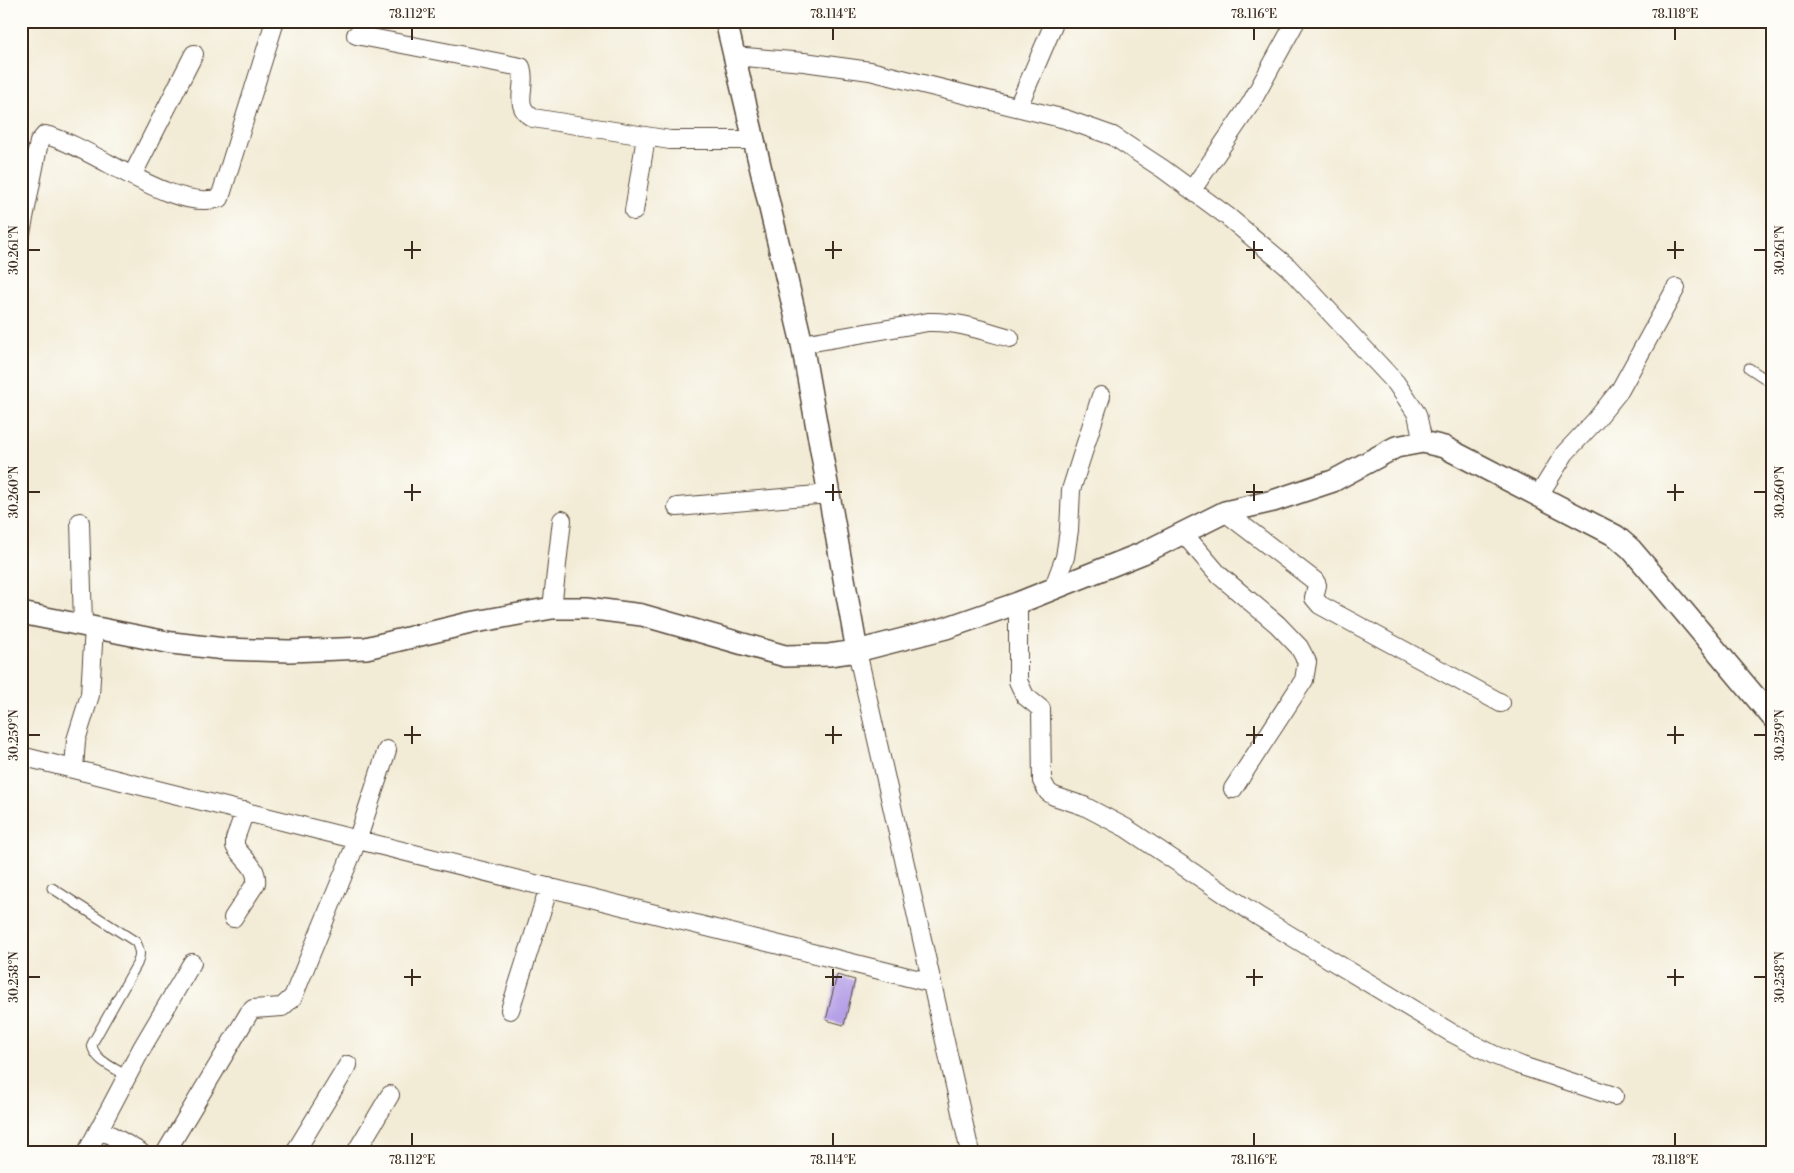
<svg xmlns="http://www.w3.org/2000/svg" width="1794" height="1173" font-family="'Libre Bodoni',serif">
  <rect width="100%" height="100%" fill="#fdfcf7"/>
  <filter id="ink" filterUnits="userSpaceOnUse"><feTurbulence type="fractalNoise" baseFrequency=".02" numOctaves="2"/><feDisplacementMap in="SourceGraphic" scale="10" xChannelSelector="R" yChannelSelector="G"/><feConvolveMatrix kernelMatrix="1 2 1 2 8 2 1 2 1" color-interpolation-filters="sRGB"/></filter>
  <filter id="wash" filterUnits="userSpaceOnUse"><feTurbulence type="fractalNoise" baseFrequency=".0096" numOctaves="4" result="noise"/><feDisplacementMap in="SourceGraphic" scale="20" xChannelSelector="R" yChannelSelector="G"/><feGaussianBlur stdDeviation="1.12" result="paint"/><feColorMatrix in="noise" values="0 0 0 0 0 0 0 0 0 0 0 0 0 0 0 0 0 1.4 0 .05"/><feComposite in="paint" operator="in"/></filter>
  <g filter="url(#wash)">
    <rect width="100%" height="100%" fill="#f2ebd5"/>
    <g id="blocks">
      <!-- building -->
      <path fill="#b19be6" d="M 837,975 L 855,980 L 844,1025 L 826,1020 Z"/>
    </g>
  </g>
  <g filter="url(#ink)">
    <use href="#blocks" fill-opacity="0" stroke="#564739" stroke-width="1"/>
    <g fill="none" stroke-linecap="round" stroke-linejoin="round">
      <defs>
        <path id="service" d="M 1749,368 L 1773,384
          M 52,888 L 136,942 C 140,951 141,955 137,964 L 92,1044 C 93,1060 115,1068 127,1076"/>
        <path id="minor" d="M 356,35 L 521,67 C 528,87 511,105 533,118 L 670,140 L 754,140
          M 733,56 L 804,62 L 870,71 L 1065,119 L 1113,136 L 1163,169 L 1227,216 L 1288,267 L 1396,383 L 1417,414 L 1423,442
          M 1018,107 L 1055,21
          M 132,176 L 194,54
          M 1192,190 L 1251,103 L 1296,21
          M 634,211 L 646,137
          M 21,233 L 39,142 L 45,135 C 93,146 172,213 220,198 L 275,21
          M 802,344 L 928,322 C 957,321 982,330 1010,338
          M 1539,495 L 1565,453 L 1595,421 L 1620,390 L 1676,288
          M 677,507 L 829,494
          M 1225,512 L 1315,581 L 1317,585 L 1314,598 L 1320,605 L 1501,703
          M 80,522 L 83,624
          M 1183,533 L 1219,575 L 1277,624 L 1299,647 L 1307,662 L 1304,680 L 1233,789
          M 1053,589 L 1065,557 L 1069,530 L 1071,490 L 1101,396
          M 1018,603 L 1018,681 L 1025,696 L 1041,709 L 1042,781 L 1048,792 L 1054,796 L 1084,806 L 1126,828 L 1258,916 L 1450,1032 L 1494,1055 L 1522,1066 L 1614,1096
          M 552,608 L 562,520
          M 857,651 L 970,1152
          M 21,756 L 932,983
          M 74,769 L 76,740 L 90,695 L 94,627
          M 233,918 L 256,883 C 258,866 242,859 235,846 L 235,839 L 245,811
          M 510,1010 L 549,887
          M 100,1129 L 140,1152
          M 87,1152 L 143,1046 L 192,963
          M 166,1152 L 249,1013 L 253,1009 L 282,1007 L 293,997 L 357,841 L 387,750
          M 295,1152 L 348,1065
          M 356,1152 L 390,1095"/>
        <path id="tertiary" d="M 726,21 L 802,344 L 857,651
          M 21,613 L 172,643 L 225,649 L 289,651 L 366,648 L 470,623 L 552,608 L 587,608 L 642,615 L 785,656 L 829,655 L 857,651 L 946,628 L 1018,603 L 1143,553 L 1225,512 L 1273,501 L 1333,481 L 1396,447 L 1423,442 L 1444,447 L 1616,536 L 1631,549 L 1654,576 L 1773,718"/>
      </defs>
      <!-- service casing -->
      <use href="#service" stroke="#564739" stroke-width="11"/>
      <!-- minor casing -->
      <use href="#minor" stroke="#564739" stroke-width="20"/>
      <!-- tertiary casing -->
      <use href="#tertiary" stroke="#564739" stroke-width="24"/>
      <!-- service -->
      <use href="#service" stroke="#fff" stroke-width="9"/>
      <!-- minor -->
      <use href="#minor" stroke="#fff" stroke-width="18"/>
      <!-- tertiary -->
      <use href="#tertiary" stroke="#fff" stroke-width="21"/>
    </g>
  </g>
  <!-- ticks -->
  <path fill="none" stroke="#3b2a1e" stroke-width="2" d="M 412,28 L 412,40M 833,28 L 833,40M 1254,28 L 1254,40M 1675,28 L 1675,40M 412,241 L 412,259M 833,241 L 833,259M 1254,241 L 1254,259M 1675,241 L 1675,259M 28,250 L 40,250M 404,250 L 421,250M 825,250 L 842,250M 1246,250 L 1263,250M 1667,250 L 1684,250M 1754,250 L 1766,250M 412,484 L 412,501M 833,484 L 833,501M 1254,484 L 1254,501M 1675,484 L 1675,501M 28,492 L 40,492M 404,492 L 421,492M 825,492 L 842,492M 1246,492 L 1263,492M 1667,492 L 1684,492M 1754,492 L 1766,492M 412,726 L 412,744M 833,726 L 833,744M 1254,726 L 1254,744M 1675,726 L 1675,744M 28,735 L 40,735M 404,735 L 421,735M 825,735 L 842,735M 1246,735 L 1263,735M 1667,735 L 1684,735M 1754,735 L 1766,735M 412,969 L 412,986M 833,969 L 833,986M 1254,969 L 1254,986M 1675,969 L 1675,986M 28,977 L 40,977M 404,977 L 421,977M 825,977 L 842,977M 1246,977 L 1263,977M 1667,977 L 1684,977M 1754,977 L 1766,977M 412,1133 L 412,1146M 833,1133 L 833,1146M 1254,1133 L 1254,1146M 1675,1133 L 1675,1146"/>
  <!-- margin -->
  <rect width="1794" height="1173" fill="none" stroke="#fdfcf7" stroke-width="55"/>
  <rect x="28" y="28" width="1738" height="1118" fill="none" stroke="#3b2a1e" stroke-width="2"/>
  <g font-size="12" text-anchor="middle" fill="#3b2a1e">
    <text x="412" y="18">78.112°E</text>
    <text x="833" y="18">78.114°E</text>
    <text x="1254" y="18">78.116°E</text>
    <text x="1675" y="18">78.118°E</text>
    <text transform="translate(14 250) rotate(-90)" y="4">30.261°N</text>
    <text transform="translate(1780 250) rotate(-90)" y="4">30.261°N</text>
    <text transform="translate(14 492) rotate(-90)" y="4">30.260°N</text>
    <text transform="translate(1780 492) rotate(-90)" y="4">30.260°N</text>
    <text transform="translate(14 735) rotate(-90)" y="4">30.259°N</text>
    <text transform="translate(1780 735) rotate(-90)" y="4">30.259°N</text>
    <text transform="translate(14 977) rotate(-90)" y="4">30.258°N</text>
    <text transform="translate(1780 977) rotate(-90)" y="4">30.258°N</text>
    <text x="412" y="1164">78.112°E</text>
    <text x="833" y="1164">78.114°E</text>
    <text x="1254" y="1164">78.116°E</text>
    <text x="1675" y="1164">78.118°E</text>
  </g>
</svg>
